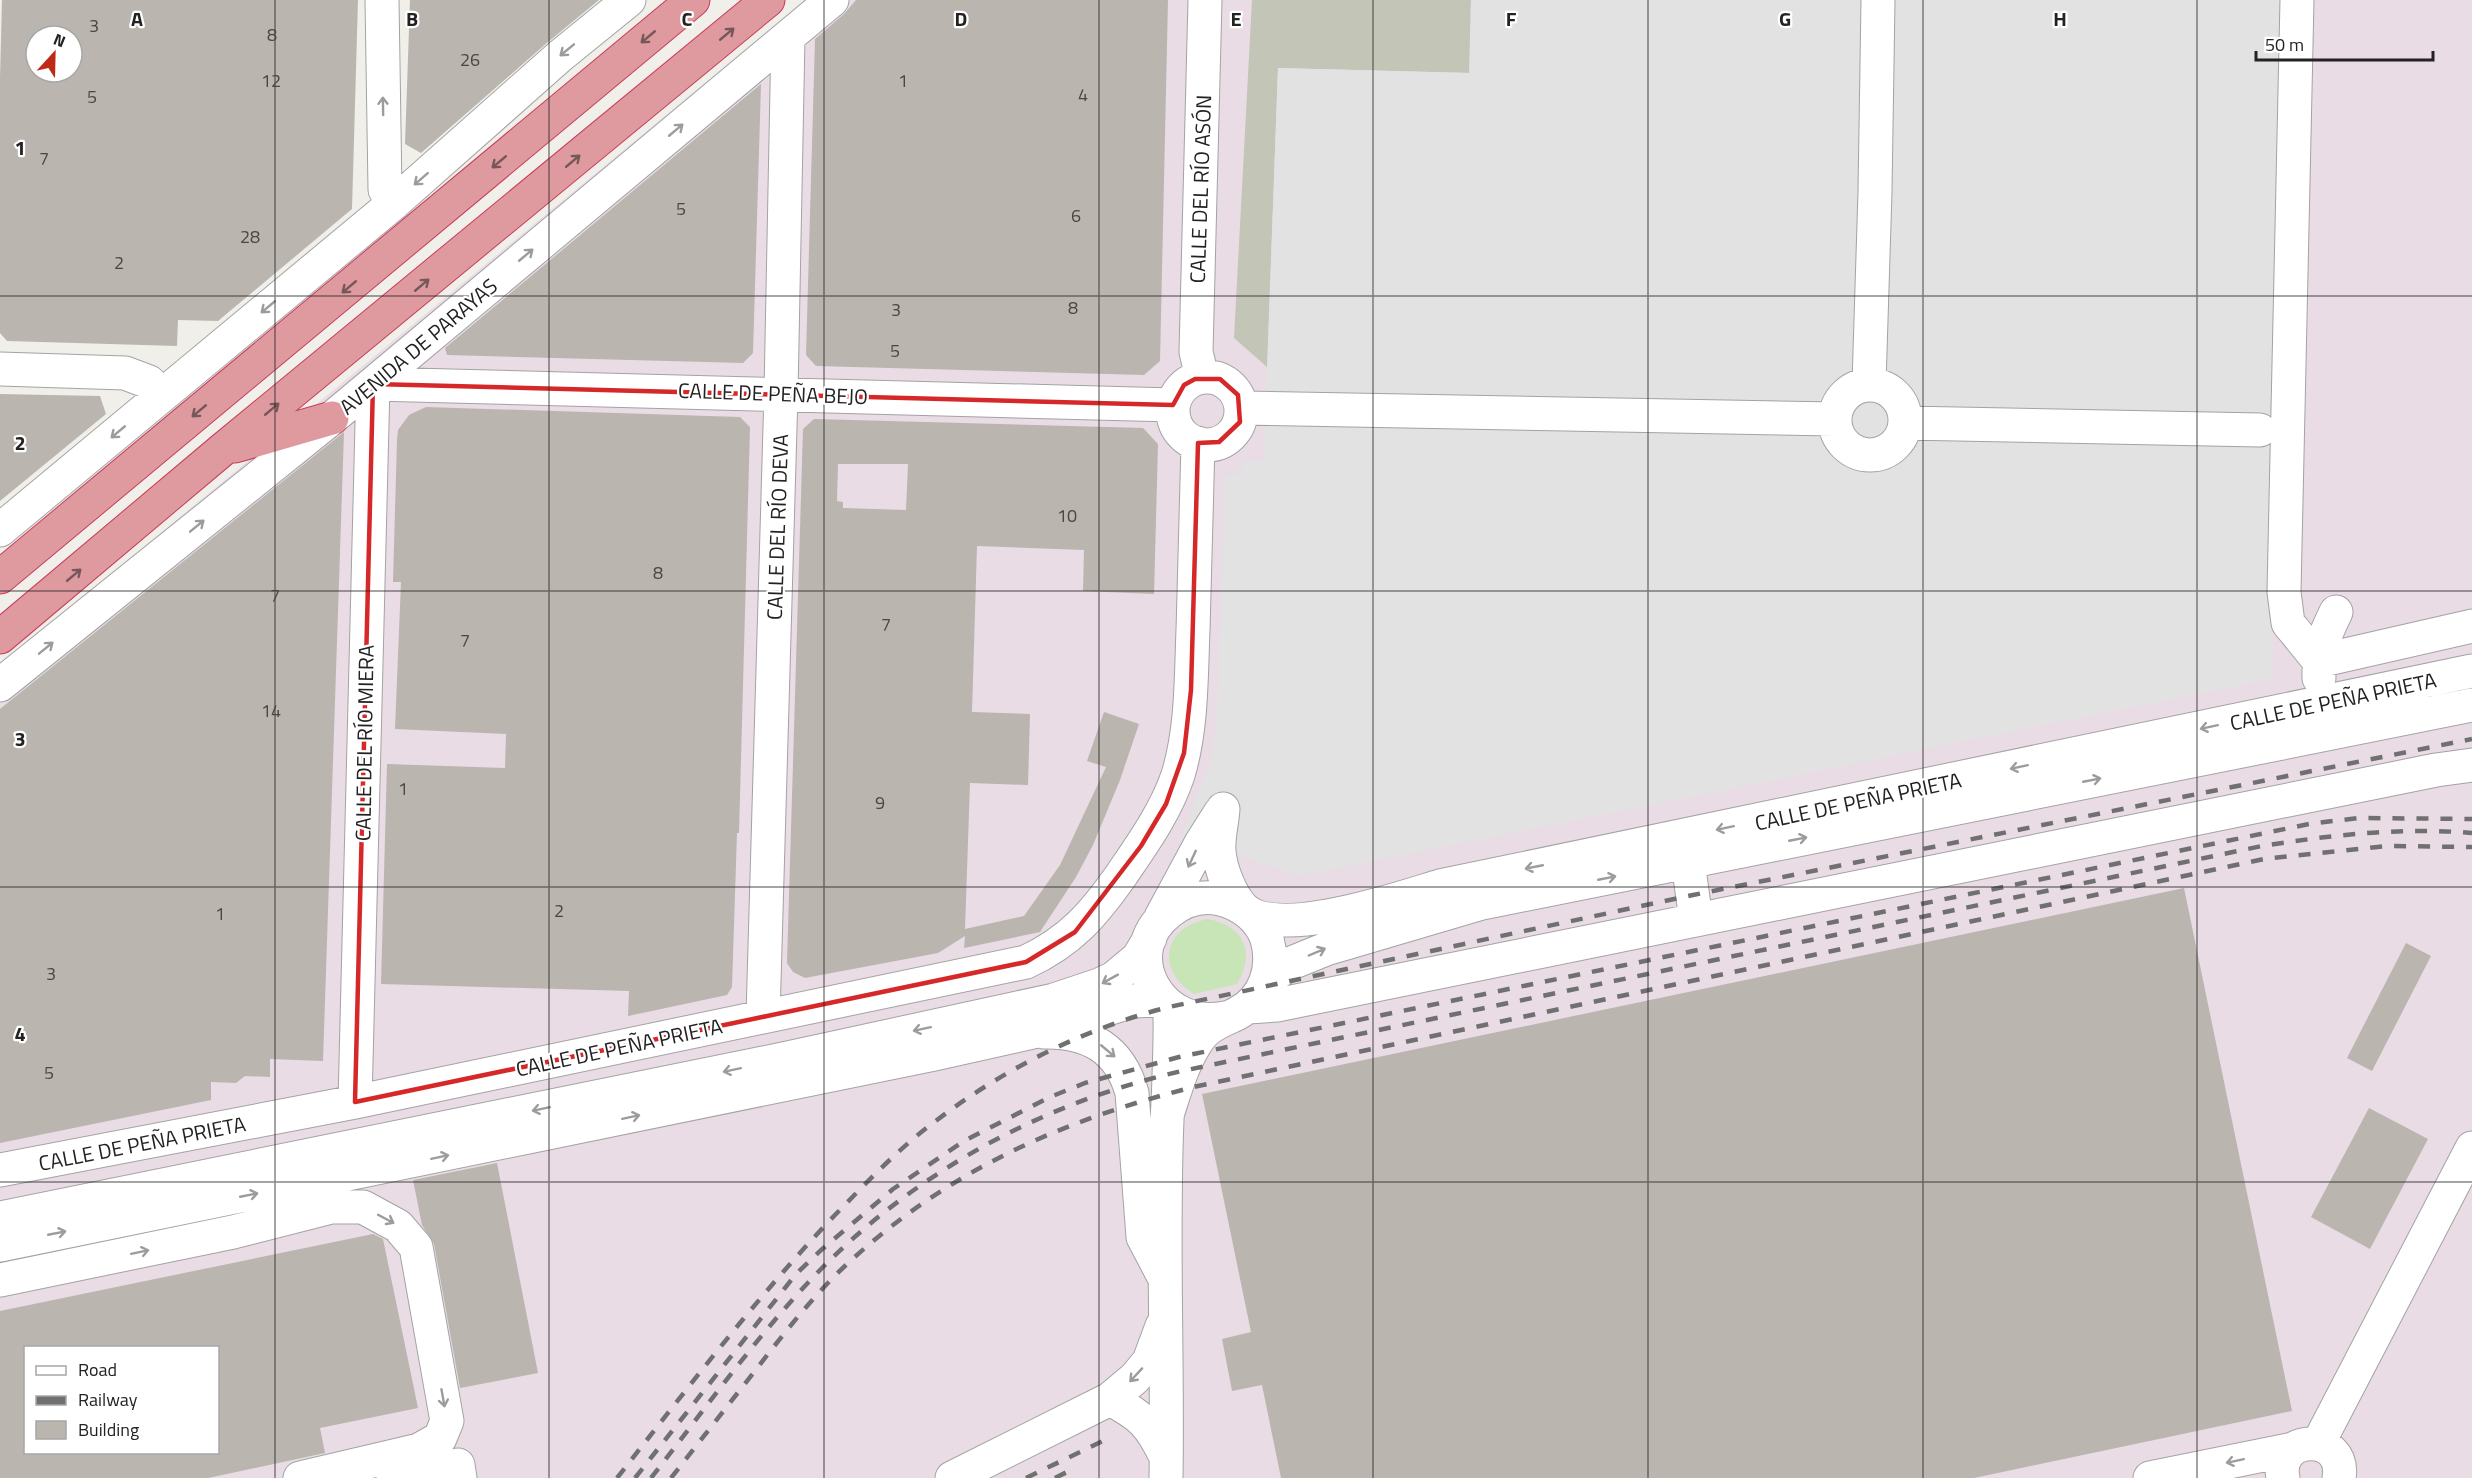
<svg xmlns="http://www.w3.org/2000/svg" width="2472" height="1478" font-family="'Titillium Web',sans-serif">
  <rect width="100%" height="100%" fill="#f1efea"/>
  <!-- industrial -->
  <path fill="#e9dce5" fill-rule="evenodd" d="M 805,0 L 2472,0 L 2472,1478 L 0,1478 L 0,666 ZM 26,1348 L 218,1348 L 218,1452 L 26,1452 Z"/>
  <!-- construction -->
  <path fill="#c3c5b6" d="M 1252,0 L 1471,0 L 1470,73 L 1278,68 L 1267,367 L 1234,338 Z"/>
  <!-- grass -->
  <path fill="#c7e5b6" d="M 1208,919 C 1244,926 1256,952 1237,984 L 1194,994 C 1155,970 1163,927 1208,919 Z"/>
  <!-- parking -->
  <path fill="#e2e2e2" d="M 1471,0 L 2288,0 L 2272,679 L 1300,876 L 1182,837 L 1212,758 L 1217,712 L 1225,476 L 1241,474 L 1244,460 L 1264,461 L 1278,68 L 1469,73 Z"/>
  <!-- building -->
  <path fill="#bab5af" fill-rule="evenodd" d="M 2,0 L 358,0 L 352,209 L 218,321 L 178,320 L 177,346 L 7,341 L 0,333 L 0,77 ZM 36,36 L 72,36 L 72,72 L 36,72 Z
    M 410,0 L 599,0 L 548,42 L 421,153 L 405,144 Z
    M 856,0 L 1168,0 L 1160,361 L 1144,375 L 816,366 L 806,355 L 815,39 L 844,14 Z
    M 761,84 L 753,353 L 743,363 L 447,355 L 445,348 Z
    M 0,394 L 100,396 L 106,414 L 0,501 Z
    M 426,407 L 740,417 L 750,427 L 739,833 L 737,833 L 732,987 L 727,995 L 628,1016 L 629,991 L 381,984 L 387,764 L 505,768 L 506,734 L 395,729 L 401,582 L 393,582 L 397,440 L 398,430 L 409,415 Z
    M 814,419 L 1143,428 L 1158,444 L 1154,594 L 1083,591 L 1084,550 L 977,546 L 972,712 L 1030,714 L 1028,785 L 970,783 L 965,929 L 1024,916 L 1060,865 L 1106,767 L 1087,761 L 1104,712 L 1139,724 L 1120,780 L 1093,845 L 1076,877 L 1040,932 L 964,948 L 965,936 L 938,953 L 805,978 L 793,972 L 787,963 L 803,429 ZM 838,464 L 908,464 L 906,510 L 843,508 L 843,502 L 837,501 Z
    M 344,432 L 323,1061 L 270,1059 L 270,1077 L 245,1076 L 236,1083 L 211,1082 L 211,1100 L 0,1143 L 0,709 Z
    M 2184,888 L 2292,1411 L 1974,1478 L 1281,1478 L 1262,1385 L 1232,1391 L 1222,1339 L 1251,1332 L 1202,1094 Z
    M 2406,943 L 2431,956 L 2372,1071 L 2347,1058 Z
    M 2369,1108 L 2428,1139 L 2370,1249 L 2311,1217 Z
    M 497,1163 L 538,1373 L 460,1388 L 434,1244 L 422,1225 L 413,1180 Z
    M 373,1234 L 383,1239 L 418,1408 L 320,1428 L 325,1453 L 208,1478 L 0,1478 L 0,1311 ZM 26,1347 L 218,1347 L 218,1452 L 26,1452 Z"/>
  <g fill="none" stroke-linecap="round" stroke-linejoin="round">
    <defs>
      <path id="minor" d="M 382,0 L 385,190 L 394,203
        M 2297,0 L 2284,592 L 2288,623 L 2319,661 L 2472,626
        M 0,369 L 125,373 L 149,382 L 162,395
        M 1202,377 L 1196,352 L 1205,0
        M1173 411a34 34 0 1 1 68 0a34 34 0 1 1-68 0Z
        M 1869,384 L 1875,192 L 1878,0
        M1835 420a35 35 0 1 1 70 0a35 35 0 1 1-70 0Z
        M 1241,408 L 1834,419
        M 1905,423 L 2260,430
        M 0,530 L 394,203 L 560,56 L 629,0
        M 2319,678 C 2318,652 2325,634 2336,612
        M 0,685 L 332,418 L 832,0
        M 1223,809 C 1222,823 1218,837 1219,851 C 1220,868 1231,897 1244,909 C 1279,940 1400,898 1440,886 L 2472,671
        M 1688,862 L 1696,920
        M 1161,917 L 1201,843 L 1220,813
        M 1266,981 L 1289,964 L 1326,949 L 1482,903 L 2472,705
        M 1248,1007 L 1277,1005 L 2436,770 L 2472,765
        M 763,1016 L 781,393 L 788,37
        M 1044,1032 C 1089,1031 1120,1049 1132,1093 L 1143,1237 L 1164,1277
        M 355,1102 L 373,384 L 1173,405
        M 1168,1112 C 1176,1087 1184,1059 1200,1037 C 1209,1024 1225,1020 1238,1013 C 1265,999 1275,968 1267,939 C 1260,918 1241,904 1220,899 C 1202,895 1184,900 1169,912 C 1116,953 1160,1035 1230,1017
        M 0,1170 L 355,1102 L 1026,962 C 1071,941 1094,914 1122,874 C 1143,843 1166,811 1178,775 C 1192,729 1191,679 1193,630 C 1195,568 1196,506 1198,443
        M 0,1218 L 788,1058 L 1054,1000 L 1099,985 L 1114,978 L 1138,958 L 1150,938
        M 0,1245 L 934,1054 L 1033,1032 L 1133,1001 L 1160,1000 L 1165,1004
        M 0,1280 L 233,1232 L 331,1207 L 363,1207 L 398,1226 L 416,1247 L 447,1421 L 440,1438 L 419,1450 L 300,1478
        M 1110,1399 C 1142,1416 1150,1424 1166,1457
        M 2318,1444 L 2472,1148
        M 393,1478 L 458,1465 L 460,1478
        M 952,1478 L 1110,1399 L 1135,1378 L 1149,1361 L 1162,1326
        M 1166,1478 C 1168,1359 1162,1239 1167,1120 C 1168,1106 1172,1012 1169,1007
        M 2150,1478 L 2293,1449
        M 2283,1478 C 2274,1433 2347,1432 2339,1478"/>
      <path id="highway" d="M 235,446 L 332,418
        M 0,577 L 693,0
        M 0,637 L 222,450 L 768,0"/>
    </defs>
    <!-- minor casing -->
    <use href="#minor" stroke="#a3a3a3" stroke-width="35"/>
    <!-- highway casing -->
    <use href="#highway" stroke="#ca3c5b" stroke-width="35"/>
    <!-- minor -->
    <use href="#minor" stroke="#fff" stroke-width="33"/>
    <!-- highway -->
    <use href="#highway" stroke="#df9a9f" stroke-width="33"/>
    <!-- rail -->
    <path stroke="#707070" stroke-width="4.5" stroke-dasharray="12 12" stroke-linecap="butt" d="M 617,1478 C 687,1389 756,1298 834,1216 C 867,1182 899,1148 937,1120 C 1005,1068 1086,1028 1169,1007 L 1693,895 L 2472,739
      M 635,1478 L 796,1274 L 820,1251 L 893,1189 L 964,1141 L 1050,1097 L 1085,1083 L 1179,1057 L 2309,824 L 2358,818 L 2472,819
      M 651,1478 C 706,1408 760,1331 823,1267 C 920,1169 1048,1101 1182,1071 L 2262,846 C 2332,835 2401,827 2472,833
      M 671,1478 C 700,1441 729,1404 758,1367 C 785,1332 814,1295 846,1265 C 948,1170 1064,1119 1198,1086 L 2264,859 L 2386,846 L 2472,847
      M 1026,1478 L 1107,1439
      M 1055,1478 L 1069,1471"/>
  </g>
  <!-- one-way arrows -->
  <defs><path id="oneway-shaft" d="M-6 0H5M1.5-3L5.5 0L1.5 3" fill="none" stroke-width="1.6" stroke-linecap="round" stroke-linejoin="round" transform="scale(1.5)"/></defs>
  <g stroke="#77585a">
    <use href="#oneway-shaft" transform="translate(727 34) rotate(-40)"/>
    <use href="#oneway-shaft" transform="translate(648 37) rotate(140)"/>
    <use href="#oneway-shaft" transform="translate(573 161) rotate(-40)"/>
    <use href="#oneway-shaft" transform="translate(499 162) rotate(140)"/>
    <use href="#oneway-shaft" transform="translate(422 285) rotate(-40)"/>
    <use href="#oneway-shaft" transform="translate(349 287) rotate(140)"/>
    <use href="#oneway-shaft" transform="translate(272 409) rotate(-40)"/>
    <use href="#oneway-shaft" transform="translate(199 411) rotate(140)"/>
    <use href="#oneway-shaft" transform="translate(74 575) rotate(-40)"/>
  </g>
  <g stroke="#9c9c9c">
    <use href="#oneway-shaft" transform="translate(567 50) rotate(141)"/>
    <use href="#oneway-shaft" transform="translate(383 106) rotate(-91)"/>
    <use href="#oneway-shaft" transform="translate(676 130) rotate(-40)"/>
    <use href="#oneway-shaft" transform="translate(421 179) rotate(139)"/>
    <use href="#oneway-shaft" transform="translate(526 255) rotate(-40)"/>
    <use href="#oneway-shaft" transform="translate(268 307) rotate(140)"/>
    <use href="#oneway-shaft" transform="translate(118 432) rotate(140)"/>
    <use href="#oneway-shaft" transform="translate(197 526) rotate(-39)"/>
    <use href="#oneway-shaft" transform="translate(46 648) rotate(-39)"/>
    <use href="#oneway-shaft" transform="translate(2209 727) rotate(168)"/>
    <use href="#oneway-shaft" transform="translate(2019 767) rotate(168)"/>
    <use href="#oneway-shaft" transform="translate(2092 780) rotate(-11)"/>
    <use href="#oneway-shaft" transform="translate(1725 828) rotate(168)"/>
    <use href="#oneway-shaft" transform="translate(1798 839) rotate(-11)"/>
    <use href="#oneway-shaft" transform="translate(1192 859) rotate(115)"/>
    <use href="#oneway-shaft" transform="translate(1534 867) rotate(169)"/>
    <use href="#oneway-shaft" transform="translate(1607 878) rotate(-11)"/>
    <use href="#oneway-shaft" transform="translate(1317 952) rotate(-23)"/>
    <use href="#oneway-shaft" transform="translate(1110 979) rotate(151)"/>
    <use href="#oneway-shaft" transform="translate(922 1029) rotate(168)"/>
    <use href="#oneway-shaft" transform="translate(1108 1051) rotate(40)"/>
    <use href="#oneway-shaft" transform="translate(732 1070) rotate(168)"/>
    <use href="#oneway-shaft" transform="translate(541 1109) rotate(168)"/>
    <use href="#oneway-shaft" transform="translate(631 1117) rotate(-12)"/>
    <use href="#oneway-shaft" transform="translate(440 1157) rotate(-12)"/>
    <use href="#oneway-shaft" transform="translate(249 1195) rotate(-11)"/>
    <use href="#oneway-shaft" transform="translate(386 1219) rotate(28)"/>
    <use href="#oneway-shaft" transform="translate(57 1233) rotate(-11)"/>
    <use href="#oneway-shaft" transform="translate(140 1252) rotate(-12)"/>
    <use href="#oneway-shaft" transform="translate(1136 1375) rotate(133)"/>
    <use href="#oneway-shaft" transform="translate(443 1398) rotate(80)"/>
    <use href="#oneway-shaft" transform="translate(2235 1461) rotate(168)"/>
  </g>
  <!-- marked area -->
  <path fill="none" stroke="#d62828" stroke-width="4.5" stroke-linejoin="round" d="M 1195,379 L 1220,379 L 1238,395 L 1240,422 L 1219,442 L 1198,443 L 1191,690 L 1184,753 L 1166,804 L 1141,846 L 1075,932 L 1026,962 L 355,1102 L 373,384 L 1173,405 L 1184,385 Z"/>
  <!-- grid -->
  <path fill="none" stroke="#222" stroke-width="1.5" stroke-opacity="0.55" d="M 275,0 L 275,1478M 549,0 L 549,1478M 824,0 L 824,1478M 1099,0 L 1099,1478M 1373,0 L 1373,1478M 1648,0 L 1648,1478M 1923,0 L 1923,1478M 2197,0 L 2197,1478M 0,296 L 2472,296M 0,591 L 2472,591M 0,887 L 2472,887M 0,1182 L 2472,1182"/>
  <g text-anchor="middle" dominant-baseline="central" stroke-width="4.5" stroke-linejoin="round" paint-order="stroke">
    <!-- number labels -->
    <g font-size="18" fill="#484745">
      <text x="94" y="25">3</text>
      <text x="272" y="34">8</text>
      <text x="470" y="59">26</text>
      <text x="271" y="80">12</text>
      <text x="903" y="80">1</text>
      <text x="1083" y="94">4</text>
      <text x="92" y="96">5</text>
      <text x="44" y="158">7</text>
      <text x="681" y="208">5</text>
      <text x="1076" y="215">6</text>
      <text x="250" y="236">28</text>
      <text x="119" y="262">2</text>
      <text x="1073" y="307">8</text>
      <text x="896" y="309">3</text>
      <text x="895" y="350">5</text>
      <text x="1067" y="515">10</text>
      <text x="658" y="572">8</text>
      <text x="275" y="595">7</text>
      <text x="886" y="624">7</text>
      <text x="465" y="640">7</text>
      <text x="271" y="710">14</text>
      <text x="403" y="788">1</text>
      <text x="880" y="802">9</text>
      <text x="559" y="910">2</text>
      <text x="220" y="913">1</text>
      <text x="51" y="973">3</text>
      <text x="49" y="1072">5</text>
    </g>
    <!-- street labels -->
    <g font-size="21" fill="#222" stroke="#fff">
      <text transform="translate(1200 189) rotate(-88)">CALLE DEL RÍO ASÓN</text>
      <text transform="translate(418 346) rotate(-40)">AVENIDA DE PARAYAS</text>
      <text transform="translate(773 393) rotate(2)">CALLE DE PEÑA BEJO</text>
      <text transform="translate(777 527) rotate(-88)">CALLE DEL RÍO DEVA</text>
      <text transform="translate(2333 701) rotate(-12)">CALLE DE PEÑA PRIETA</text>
      <text transform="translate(364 743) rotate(-89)">CALLE DEL RÍO MIERA</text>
      <text transform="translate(1858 801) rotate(-12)">CALLE DE PEÑA PRIETA</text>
      <text transform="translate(619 1047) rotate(-12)">CALLE DE PEÑA PRIETA</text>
      <text transform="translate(142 1143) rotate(-11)">CALLE DE PEÑA PRIETA</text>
    </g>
  </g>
  <g font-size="20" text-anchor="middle" font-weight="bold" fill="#222" stroke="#fff" stroke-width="4.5" stroke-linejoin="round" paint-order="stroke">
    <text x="137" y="26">A</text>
    <text x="412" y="26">B</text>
    <text x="687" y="26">C</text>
    <text x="961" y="26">D</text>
    <text x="1236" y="26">E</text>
    <text x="1511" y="26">F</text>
    <text x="1785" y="26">G</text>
    <text x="2060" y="26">H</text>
    <text x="20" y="155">1</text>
    <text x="20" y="450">2</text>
    <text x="20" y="746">3</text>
    <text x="20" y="1041">4</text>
  </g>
  <!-- legend -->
  <rect x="24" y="1346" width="195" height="108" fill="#ffffff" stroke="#a7a7a7" stroke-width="1.5"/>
  <rect x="36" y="1366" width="30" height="9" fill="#ffffff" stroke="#a7a7a7" stroke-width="1.5"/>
  <text x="78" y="1376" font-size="18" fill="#222222">Road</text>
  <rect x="36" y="1396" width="30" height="9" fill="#707070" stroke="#a7a7a7" stroke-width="1.5"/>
  <text x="78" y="1406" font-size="18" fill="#222222">Railway</text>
  <rect x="36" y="1421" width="30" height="18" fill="#bab5af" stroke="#a7a7a7" stroke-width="1.5"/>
  <text x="78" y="1436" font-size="18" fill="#222222">Building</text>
  <!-- north arrow -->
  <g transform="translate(54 54) rotate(22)"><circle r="28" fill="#ffffff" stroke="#a7a7a7" stroke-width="1.5"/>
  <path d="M0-4.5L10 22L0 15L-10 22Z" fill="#be2a16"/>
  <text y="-9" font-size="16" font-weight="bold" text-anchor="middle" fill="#222222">N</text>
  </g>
  <!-- scale -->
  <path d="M2256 51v9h177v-9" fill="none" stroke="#222222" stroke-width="3"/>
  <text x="2265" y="51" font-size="18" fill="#222222" stroke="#ffffff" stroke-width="4.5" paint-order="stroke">50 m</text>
</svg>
